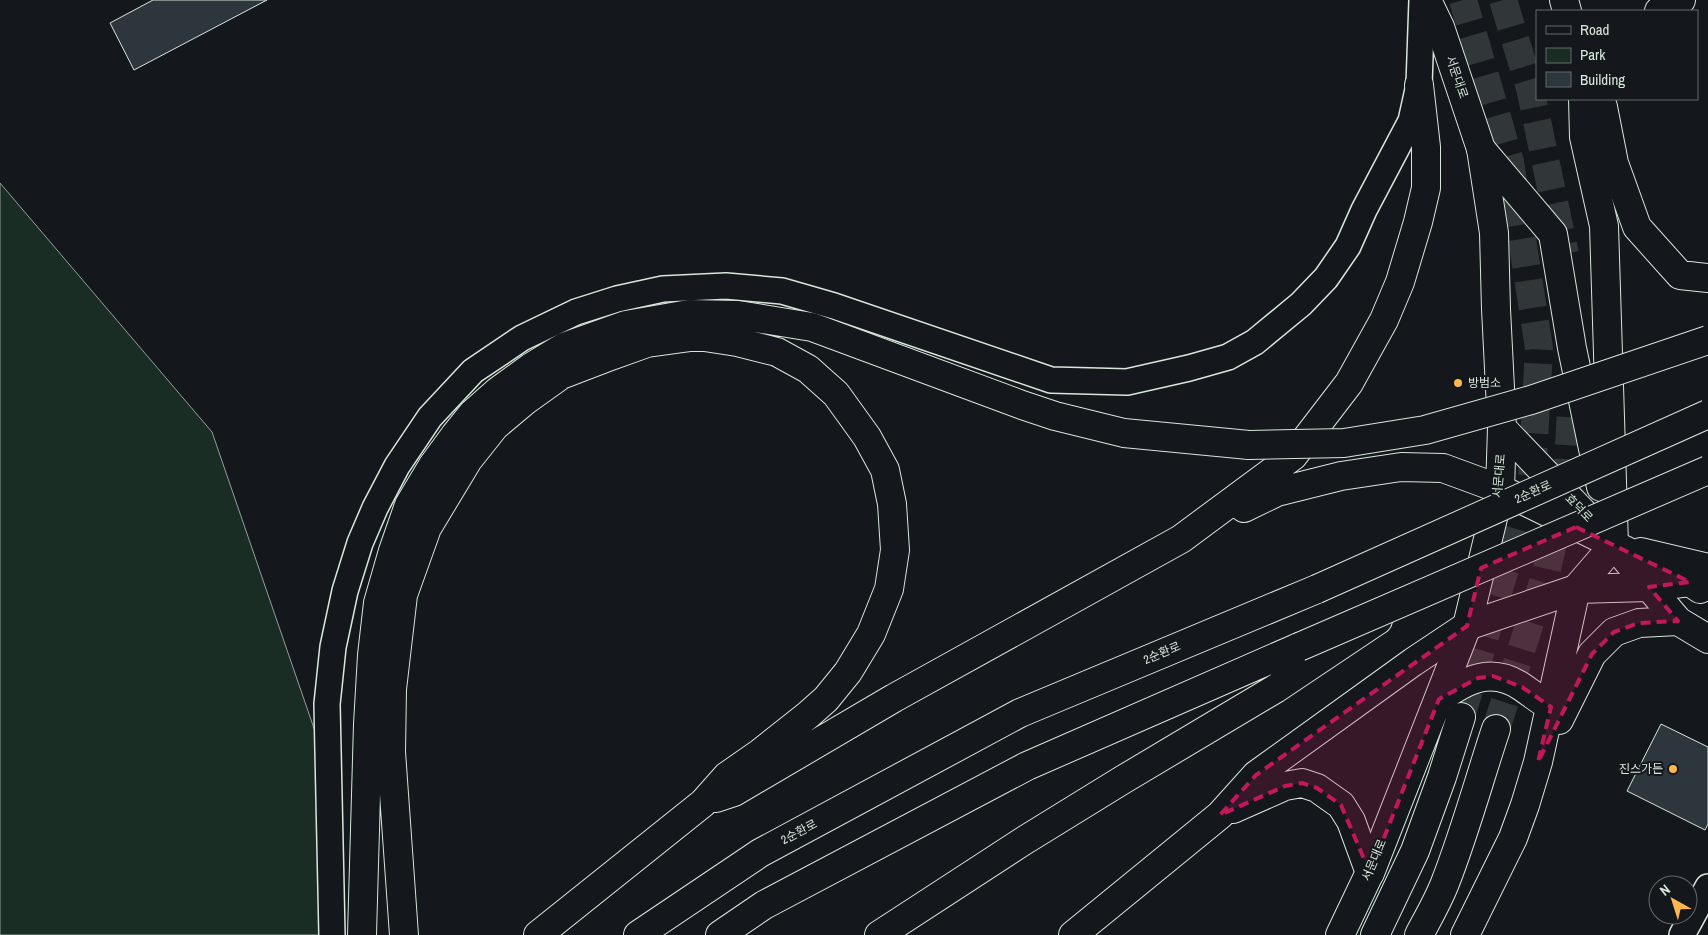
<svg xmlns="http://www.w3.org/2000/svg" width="1708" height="935" font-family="'Archivo Narrow','Noto Sans KR',sans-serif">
  <rect width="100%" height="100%" fill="#14181c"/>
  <!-- green -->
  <path fill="#1a2d24" stroke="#939e99" d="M 0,183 L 212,432 L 329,772 L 342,935 L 0,935 Z"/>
  <!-- building -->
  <path fill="#2c363c" stroke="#d8e6dc" d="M 153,0 L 267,0 L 134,70 L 110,23 Z
    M 1661,724 L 1708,747 L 1708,824 L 1705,830 L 1627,791 Z"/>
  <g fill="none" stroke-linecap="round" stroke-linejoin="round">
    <!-- primary-tunnel -->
    <path stroke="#313739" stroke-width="28" stroke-dasharray="28 14" stroke-linecap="butt" d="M 1503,0 L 1530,88 L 1565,254
      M 1461,717 L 1532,478 L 1539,348 L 1510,162 L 1463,0
      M 1496,729 L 1546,573 L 1567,483 L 1573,373"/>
    <defs>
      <path id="minor" d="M 332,935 L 327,704 L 333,647 L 345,591 L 360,543 L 375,508 L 397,466 L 430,417 L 473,371 L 522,338 L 576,312 L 617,299 L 663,289 L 726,286 L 782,291 L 834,306 L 1051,380 L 1127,382 L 1189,368 L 1228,357 L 1255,342 L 1301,304 L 1326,278 L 1348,246 L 1364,210 L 1411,121 L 1419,85 L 1422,0
        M 1682,935 L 1708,887"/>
      <path id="tertiary" d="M 1481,149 L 1553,234 L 1572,348 L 1601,487
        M 1641,552 L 1708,568"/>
      <path id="secondary" d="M 1659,11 L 1681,0
        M 1502,428 L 1614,545 L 1678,621 L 1708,639
        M 1502,490 L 1690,582 L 1700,589"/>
      <path id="primary" d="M 1564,0 L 1567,11
        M 1439,699 C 1466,680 1491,666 1522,687 C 1532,694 1541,701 1551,707
        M 1559,720 L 1592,654 L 1614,632 L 1639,623 L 1678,621
        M 1340,935 L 1372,868 L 1467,626 L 1500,489 L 1502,428 L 1496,309 L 1494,233 L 1481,149 L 1440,27 L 1427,0
        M 1375,935 L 1415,851 L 1442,777 L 1461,717
        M 1419,935 C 1428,918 1438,901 1445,883 C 1465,832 1479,780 1496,729
        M 1465,935 L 1513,838 L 1525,805 L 1538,762 L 1576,589 L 1614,545 L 1604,226 L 1584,137 L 1583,99"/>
      <path id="trunk" d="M 1600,99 L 1603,107 L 1614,163 L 1637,227 L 1680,275 L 1708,278
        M 1244,508 L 1277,492 L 1341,476 L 1401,467 L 1443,468 L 1500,489
        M 716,798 L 734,792 L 894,698 L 1181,539 L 1293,456 L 1349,383 L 1384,320 L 1400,282 L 1418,222 L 1426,188 L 1426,147 L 1419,85
        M 1233,809 L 1285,786 L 1302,783 L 1317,788 L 1341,805 L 1351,821 L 1370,873
        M 362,935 L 368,724 L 372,655 L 378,603 L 393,551 L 409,505 L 433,465 L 455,435 L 472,414 L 498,391 L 531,367 L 564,347 L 626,325 L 689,314 L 738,315 L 812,327 L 1022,405 L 1055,416 L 1124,433 L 1249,445
        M 404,935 L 391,752 L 392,689 L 403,595 L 427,528 L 468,460 L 495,426 L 526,400 L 561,375 L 608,357 L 647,343 L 698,336 L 737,342 L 777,352 L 808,369 L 836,394 L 867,437 L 885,470 L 892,504 L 895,550 L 889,589 L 871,634 L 848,672 L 826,699 L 808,715 L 760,753 L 727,776 L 703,803 L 538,935
        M 638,935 L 760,853 L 1020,713 L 1317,589
        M 720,935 L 764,905 L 1027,766 L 1299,647
        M 879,935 L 1025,840 L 1124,779 L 1275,689 L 1378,620
        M 1073,935 L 1220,815 L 1256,775 L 1413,662 L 1467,626 L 1576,589 L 1649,587 L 1708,580"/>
    </defs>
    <!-- minor casing -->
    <use href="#minor" stroke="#d8e6dc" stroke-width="28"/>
    <!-- tertiary casing -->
    <use href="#tertiary" stroke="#d8e6dc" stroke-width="30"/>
    <!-- secondary casing -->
    <use href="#secondary" stroke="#d8e6dc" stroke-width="30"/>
    <!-- primary casing -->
    <use href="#primary" stroke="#d8e6dc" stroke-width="30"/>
    <!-- trunk casing -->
    <use href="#trunk" stroke="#d8e6dc" stroke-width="30"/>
    <!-- minor -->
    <use href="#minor" stroke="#14181c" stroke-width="25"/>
    <!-- tertiary -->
    <use href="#tertiary" stroke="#14181c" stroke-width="28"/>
    <!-- secondary -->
    <use href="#secondary" stroke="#14181c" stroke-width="28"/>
    <!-- primary -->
    <use href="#primary" stroke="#14181c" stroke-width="28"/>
    <!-- trunk -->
    <use href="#trunk" stroke="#14181c" stroke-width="28"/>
    <defs>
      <path id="trunk-bridge" d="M 1249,445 L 1344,443 L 1425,430 L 1531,400 L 1708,340
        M 1317,589 L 1708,414
        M 1299,647 L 1708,470"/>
    </defs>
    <!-- trunk-bridge casing -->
    <use href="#trunk-bridge" stroke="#d8e6dc" stroke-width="30" stroke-linecap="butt"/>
    <!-- trunk-bridge -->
    <use href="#trunk-bridge" stroke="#14181c" stroke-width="28"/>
  </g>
  <!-- marked area -->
  <path fill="#c2185b" fill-opacity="0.2" stroke="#c2185b" stroke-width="4" stroke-dasharray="10 6" stroke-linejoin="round" d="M 1576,527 L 1690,582 L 1649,587 L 1678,621 L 1639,623 L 1614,632 L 1592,654 L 1538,762 L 1551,707 L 1522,687 L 1493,676 L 1478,678 L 1439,699 L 1370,873 L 1341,805 L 1317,788 L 1302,783 L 1285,786 L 1220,815 L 1256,775 L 1467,626 L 1481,568 Z"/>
  <!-- markers -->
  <g fill="#ffb74d" stroke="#14181c" stroke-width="2">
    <circle cx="1458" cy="383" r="5"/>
    <circle cx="1673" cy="769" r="5"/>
  </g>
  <g text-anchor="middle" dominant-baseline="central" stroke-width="4" stroke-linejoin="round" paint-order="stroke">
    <!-- street labels -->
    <g font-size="12" fill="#d8e6dc" stroke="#14181c">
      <text transform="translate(1457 77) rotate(71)">서문대로</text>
      <text transform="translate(1499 476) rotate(-85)">서문대로</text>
      <text transform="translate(1533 492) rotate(-24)">2순환로</text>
      <text transform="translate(1579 508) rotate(46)">효덕로</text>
      <text transform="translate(1162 653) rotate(-23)">2순환로</text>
      <text transform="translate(799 832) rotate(-28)">2순환로</text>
      <text transform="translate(1374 860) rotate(-67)">서문대로</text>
    </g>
    <!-- poi labels -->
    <g font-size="12" fill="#d8e6dc" stroke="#14181c" text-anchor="start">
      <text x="1468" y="383">방범소</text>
      <text x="1663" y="769" text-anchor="end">진스가든</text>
    </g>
  </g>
  <!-- legend -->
  <rect x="1536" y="10" width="162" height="90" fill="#14181c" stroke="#626a69"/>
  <rect x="1546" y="26" width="25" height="8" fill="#14181c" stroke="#626a69"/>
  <text x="1580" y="35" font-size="15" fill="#d8e6dc">Road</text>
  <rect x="1546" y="48" width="25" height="15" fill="#1a2d24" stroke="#626a69"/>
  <text x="1580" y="60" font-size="15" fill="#d8e6dc">Park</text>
  <rect x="1546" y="72" width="25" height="15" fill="#2c363c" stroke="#626a69"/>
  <text x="1580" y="85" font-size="15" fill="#d8e6dc">Building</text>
  <!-- north arrow -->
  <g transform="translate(1673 900) rotate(321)"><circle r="24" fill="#14181c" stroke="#626a69"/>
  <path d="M0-4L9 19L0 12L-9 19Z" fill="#ffb74d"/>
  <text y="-8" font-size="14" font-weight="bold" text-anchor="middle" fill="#d8e6dc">N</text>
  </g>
</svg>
